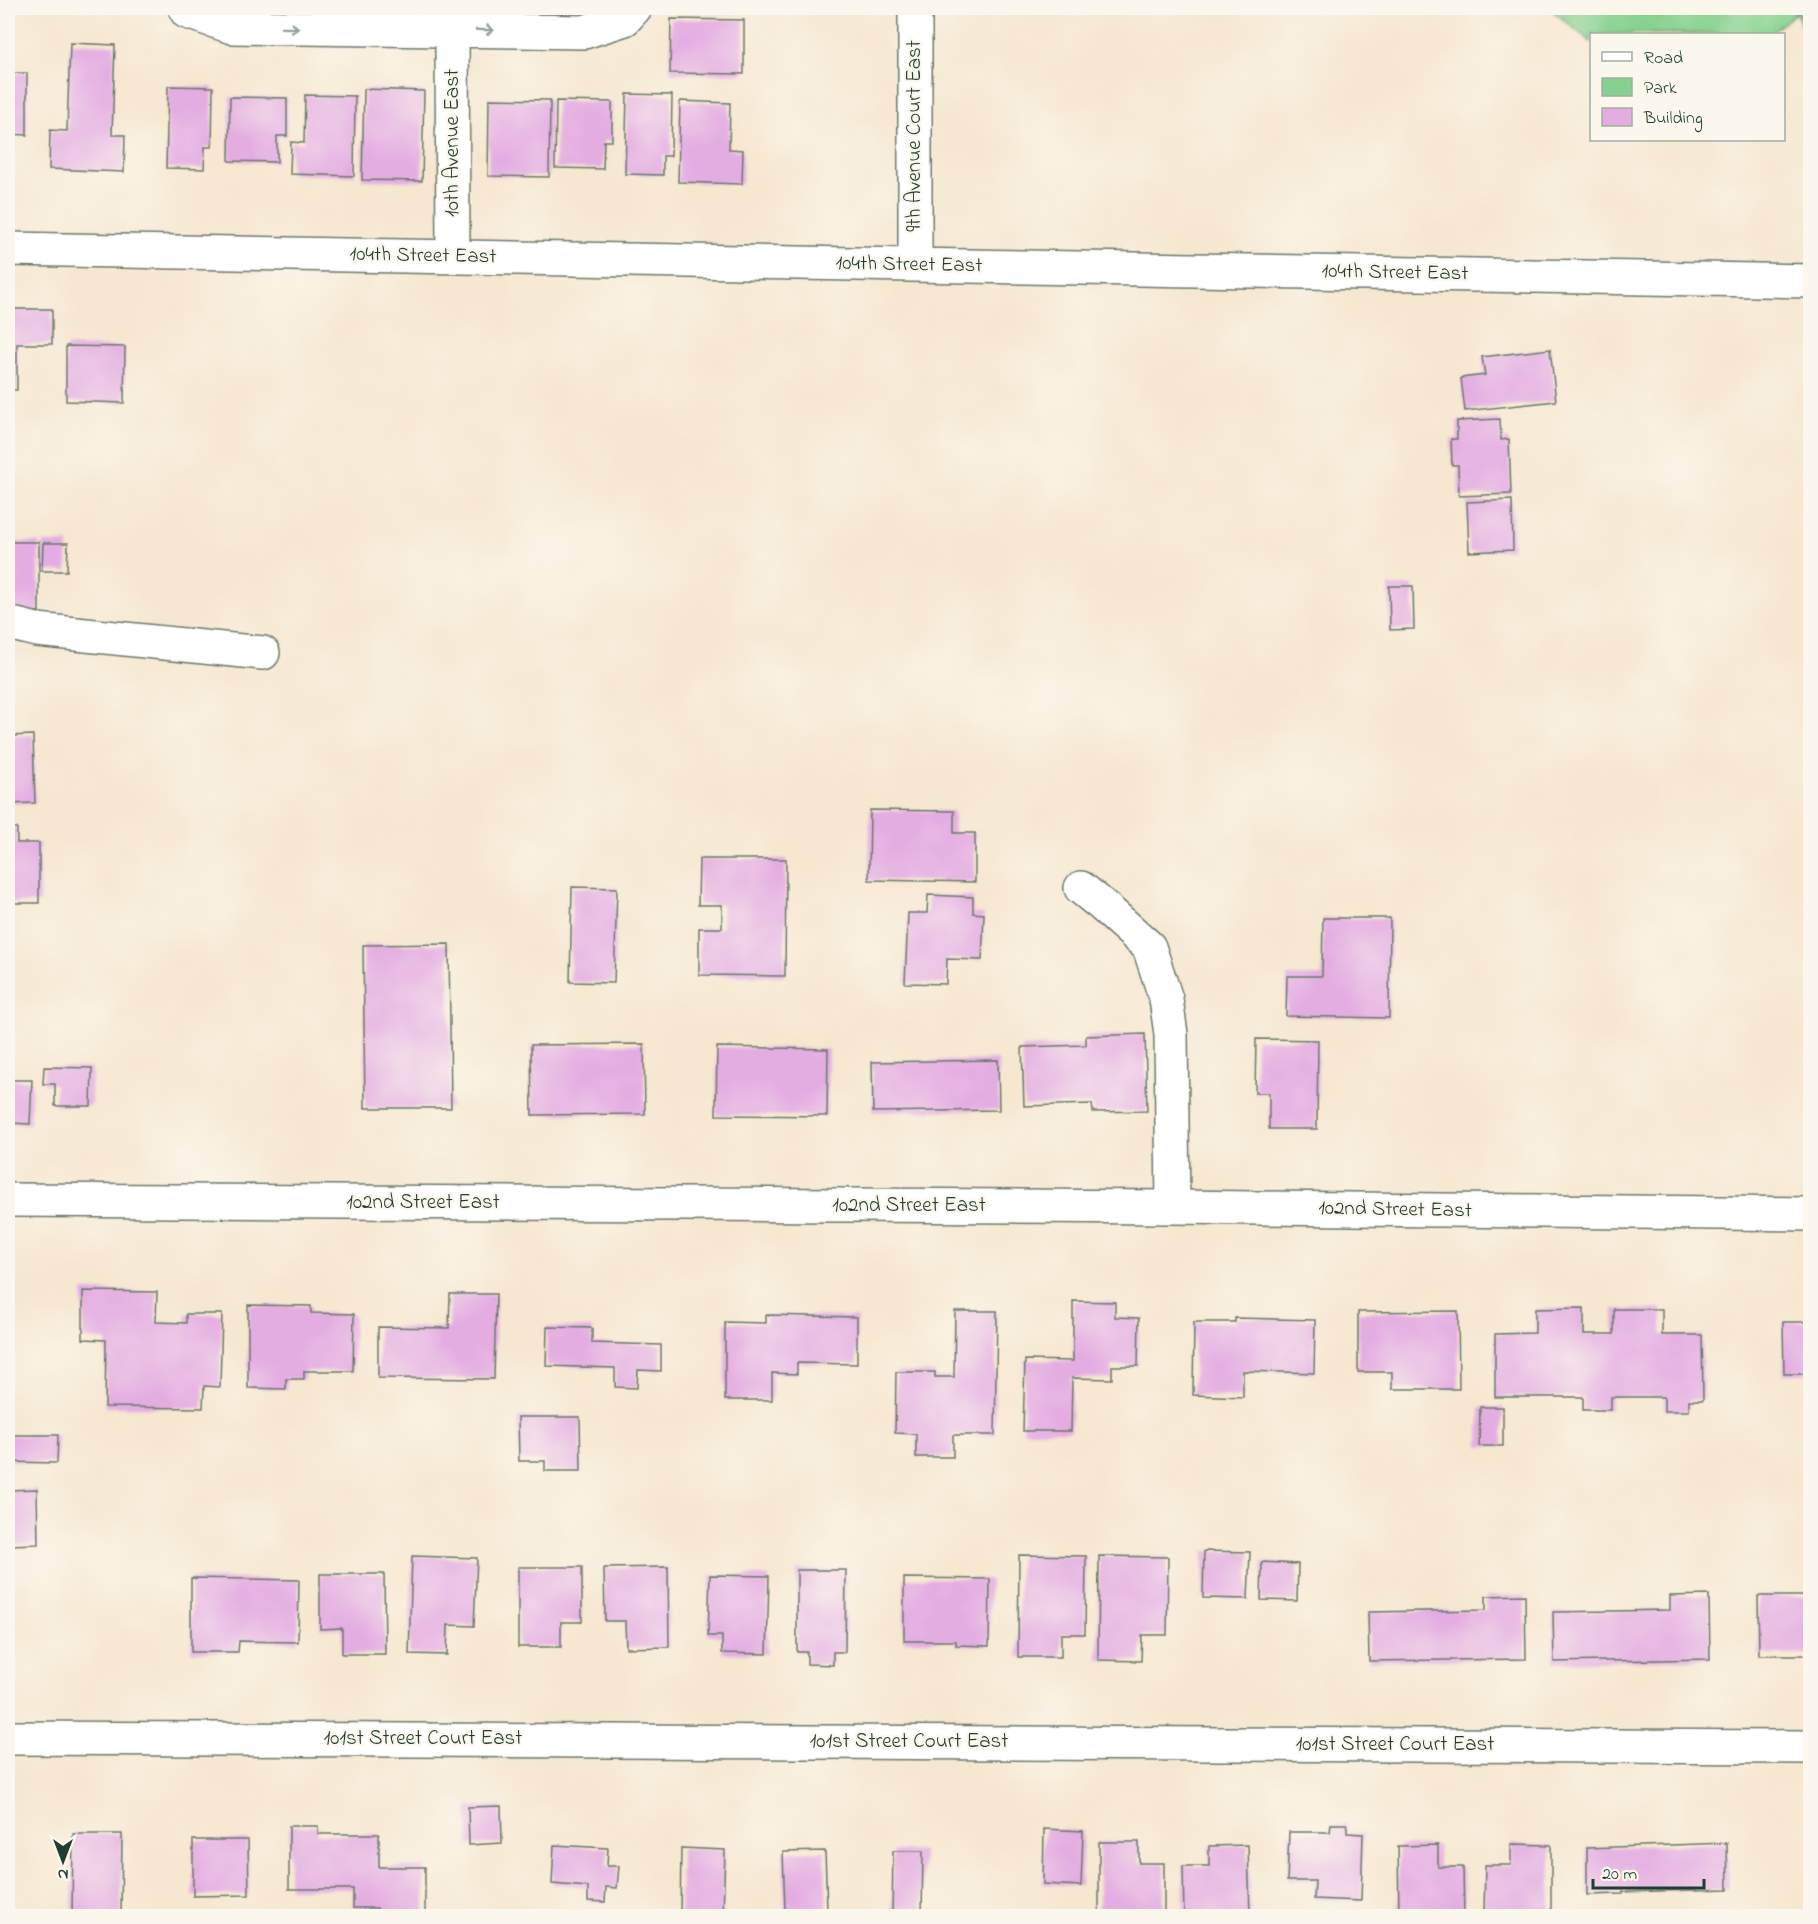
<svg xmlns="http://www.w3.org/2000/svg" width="1818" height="1924" font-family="'Indie Flower',sans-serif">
  <rect width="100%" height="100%" fill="#fbf7ec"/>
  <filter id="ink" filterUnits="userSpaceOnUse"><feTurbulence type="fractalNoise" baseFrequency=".0167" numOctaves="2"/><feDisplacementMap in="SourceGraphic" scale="12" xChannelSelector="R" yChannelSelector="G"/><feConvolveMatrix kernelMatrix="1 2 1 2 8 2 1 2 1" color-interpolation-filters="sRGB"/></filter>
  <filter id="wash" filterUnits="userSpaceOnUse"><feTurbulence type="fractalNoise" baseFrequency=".008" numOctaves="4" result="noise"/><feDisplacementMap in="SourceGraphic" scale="24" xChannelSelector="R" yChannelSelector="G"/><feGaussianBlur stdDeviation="1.35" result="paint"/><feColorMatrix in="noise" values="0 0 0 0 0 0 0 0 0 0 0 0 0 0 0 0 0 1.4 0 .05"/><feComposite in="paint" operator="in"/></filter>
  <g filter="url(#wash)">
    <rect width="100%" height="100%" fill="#f6e7d0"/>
    <!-- green -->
    <path fill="#86d18f" stroke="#528762" stroke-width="1.5" d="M 1549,8 L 1795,8 L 1796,13 L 1770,34 L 1592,34 L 1591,42 Z"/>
    <!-- forest -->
    <path fill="#6cb37a" stroke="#467857" stroke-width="1.5" d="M 1795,8 L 1810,8 L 1810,43 L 1796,13 Z"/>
    <g id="blocks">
      <!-- building -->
      <path fill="#e4ade2" d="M 671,19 L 744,20 L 744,74 L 670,73 Z
        M 70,43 L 115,45 L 112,135 L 125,135 L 124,172 L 49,169 L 50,130 L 67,131 Z
        M 8,73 L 27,73 L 27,135 L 8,134 Z
        M 168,86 L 213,87 L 212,147 L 205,147 L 204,169 L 166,168 Z
        M 364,89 L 424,91 L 422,181 L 362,180 Z
        M 627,94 L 672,95 L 671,156 L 663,156 L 663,175 L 625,174 Z
        M 305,95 L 355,96 L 354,176 L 290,174 L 291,142 L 304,143 Z
        M 230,97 L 287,98 L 287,136 L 277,136 L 277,162 L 229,161 Z
        M 489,99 L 550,100 L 549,177 L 488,176 Z
        M 556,101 L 612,102 L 612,141 L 604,141 L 603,169 L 555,168 Z
        M 680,101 L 730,103 L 729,149 L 743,150 L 742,184 L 678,182 Z
        M 8,309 L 52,309 L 52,344 L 17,344 L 17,390 L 8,390 Z
        M 66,346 L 125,347 L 124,403 L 66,401 Z
        M 1550,349 L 1556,401 L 1465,411 L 1461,378 L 1485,375 L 1482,357 Z
        M 1500,419 L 1501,440 L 1509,439 L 1511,494 L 1459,496 L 1458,465 L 1452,465 L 1451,439 L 1457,439 L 1457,421 Z
        M 1512,500 L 1513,550 L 1469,552 L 1467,502 Z
        M 8,542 L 39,542 L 39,612 L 8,612 Z
        M 43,543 L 68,543 L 67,571 L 42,571 Z
        M 1389,586 L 1413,586 L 1414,629 L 1390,630 Z
        M 33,735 L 35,803 L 8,804 L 8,736 Z
        M 870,810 L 954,811 L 954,833 L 975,833 L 975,882 L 869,880 Z
        M 8,828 L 17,828 L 17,843 L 39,843 L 39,903 L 8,903 Z
        M 699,859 L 786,859 L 785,976 L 699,975 L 699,928 L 722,928 L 722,905 L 698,905 Z
        M 572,887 L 617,888 L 614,983 L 570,982 Z
        M 928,895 L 973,897 L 973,913 L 984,914 L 982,960 L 947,959 L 946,984 L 905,983 L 908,913 L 927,913 Z
        M 1323,918 L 1390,918 L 1389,1018 L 1286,1016 L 1287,976 L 1322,976 Z
        M 449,944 L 451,1108 L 365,1108 L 363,945 Z
        M 1145,1034 L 1147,1111 L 1093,1112 L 1092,1104 L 1024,1106 L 1022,1047 L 1086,1045 L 1086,1036 Z
        M 1256,1039 L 1318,1040 L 1317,1129 L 1269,1129 L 1269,1093 L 1255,1093 Z
        M 644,1044 L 645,1114 L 532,1115 L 531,1045 Z
        M 717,1047 L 828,1049 L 827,1116 L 716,1115 Z
        M 998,1060 L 999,1110 L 873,1112 L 872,1062 Z
        M 44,1067 L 92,1068 L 91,1106 L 55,1106 L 55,1084 L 43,1084 Z
        M 8,1080 L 32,1080 L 30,1124 L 8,1123 Z
        M 83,1291 L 157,1292 L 156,1322 L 186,1323 L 186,1314 L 222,1314 L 220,1387 L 204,1386 L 203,1408 L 105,1407 L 106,1340 L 83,1339 Z
        M 450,1294 L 496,1294 L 494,1379 L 378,1378 L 378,1327 L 449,1328 Z
        M 1073,1301 L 1115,1302 L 1115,1317 L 1139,1318 L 1138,1366 L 1112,1366 L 1112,1379 L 1072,1378 L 1071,1431 L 1023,1431 L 1025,1360 L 1073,1361 Z
        M 248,1305 L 311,1306 L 311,1313 L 354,1314 L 353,1371 L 304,1371 L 304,1379 L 286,1379 L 286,1389 L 248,1388 Z
        M 1584,1308 L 1584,1334 L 1614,1334 L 1614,1309 L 1662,1309 L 1662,1335 L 1702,1335 L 1703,1400 L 1689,1400 L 1689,1411 L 1664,1411 L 1664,1397 L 1611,1397 L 1611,1410 L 1583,1410 L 1583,1397 L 1495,1397 L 1495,1334 L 1535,1333 L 1535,1309 Z
        M 955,1311 L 997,1311 L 995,1435 L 953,1435 L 953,1457 L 916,1457 L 916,1434 L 895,1433 L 896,1372 L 935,1372 L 935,1377 L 954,1377 Z
        M 1458,1311 L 1459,1389 L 1392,1389 L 1392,1372 L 1358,1372 L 1358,1312 Z
        M 766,1315 L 857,1317 L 857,1364 L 797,1363 L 797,1374 L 772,1373 L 772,1400 L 725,1400 L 725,1322 L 766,1323 Z
        M 1235,1318 L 1315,1320 L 1314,1373 L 1243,1371 L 1243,1397 L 1193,1395 L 1194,1322 L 1235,1322 Z
        M 1783,1322 L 1810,1322 L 1810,1374 L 1784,1374 Z
        M 547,1327 L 592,1328 L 592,1343 L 661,1345 L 661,1371 L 638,1370 L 637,1388 L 615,1387 L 615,1368 L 546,1366 Z
        M 1480,1407 L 1503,1407 L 1503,1446 L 1479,1446 Z
        M 518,1417 L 580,1417 L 581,1471 L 545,1471 L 545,1461 L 519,1461 Z
        M 8,1435 L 58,1435 L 57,1463 L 8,1462 Z
        M 37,1489 L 38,1544 L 8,1545 L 8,1490 Z
        M 1204,1551 L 1250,1552 L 1248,1599 L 1203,1598 Z
        M 1019,1555 L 1086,1556 L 1085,1634 L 1061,1634 L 1061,1657 L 1018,1657 Z
        M 412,1556 L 477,1558 L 474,1626 L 448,1625 L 447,1655 L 409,1654 Z
        M 1099,1556 L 1168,1557 L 1167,1635 L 1142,1635 L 1141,1661 L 1098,1660 Z
        M 1262,1562 L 1298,1564 L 1297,1601 L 1261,1600 Z
        M 518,1567 L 582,1567 L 582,1622 L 561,1622 L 561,1647 L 518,1647 Z
        M 668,1567 L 669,1647 L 626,1648 L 625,1621 L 605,1621 L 604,1568 Z
        M 797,1570 L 846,1570 L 845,1652 L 833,1652 L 833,1665 L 807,1664 L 807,1652 L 797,1652 Z
        M 320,1574 L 384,1574 L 385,1654 L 342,1654 L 342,1628 L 320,1629 Z
        M 710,1575 L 769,1576 L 767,1654 L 722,1653 L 722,1636 L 708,1636 Z
        M 191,1578 L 299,1580 L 298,1642 L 239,1641 L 238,1652 L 191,1652 Z
        M 904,1578 L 990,1579 L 989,1646 L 956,1645 L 956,1641 L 904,1641 Z
        M 1525,1595 L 1526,1659 L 1369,1661 L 1368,1612 L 1486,1610 L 1486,1596 Z
        M 1709,1595 L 1710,1659 L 1554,1662 L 1553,1612 L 1670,1610 L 1670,1596 Z
        M 1758,1596 L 1810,1596 L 1810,1655 L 1759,1655 Z
        M 501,1806 L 502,1843 L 469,1845 L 468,1807 Z
        M 1331,1824 L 1347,1824 L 1347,1833 L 1363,1834 L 1361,1901 L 1314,1899 L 1315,1881 L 1287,1881 L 1289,1832 L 1330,1832 Z
        M 289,1826 L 318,1826 L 318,1834 L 379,1834 L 379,1867 L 425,1867 L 425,1916 L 377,1916 L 377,1908 L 353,1908 L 353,1889 L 289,1889 Z
        M 1044,1829 L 1083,1831 L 1081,1886 L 1043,1884 Z
        M 73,1834 L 122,1834 L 121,1916 L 72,1916 Z
        M 193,1840 L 248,1840 L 249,1895 L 193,1896 Z
        M 1099,1842 L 1139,1842 L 1139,1863 L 1164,1863 L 1164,1916 L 1099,1916 Z
        M 1727,1843 L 1728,1889 L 1623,1892 L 1623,1894 L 1587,1895 L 1587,1848 Z
        M 1511,1844 L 1551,1845 L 1551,1916 L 1484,1916 L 1485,1865 L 1511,1865 Z
        M 554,1845 L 608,1848 L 607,1866 L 619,1866 L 617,1888 L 606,1887 L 605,1902 L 588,1901 L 588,1887 L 552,1884 Z
        M 1248,1845 L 1250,1916 L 1184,1916 L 1183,1866 L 1209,1866 L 1209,1846 Z
        M 1438,1845 L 1438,1867 L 1463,1867 L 1464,1916 L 1399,1916 L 1398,1846 Z
        M 681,1848 L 725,1850 L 723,1916 L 680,1916 Z
        M 825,1851 L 827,1910 L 785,1911 L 783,1852 Z
        M 893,1851 L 923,1851 L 922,1916 L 892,1916 Z"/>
    </g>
  </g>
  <g filter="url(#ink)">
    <use href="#blocks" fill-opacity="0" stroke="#6a786b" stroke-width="1.5"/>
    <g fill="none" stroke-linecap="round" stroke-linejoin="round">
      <defs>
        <path id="minor" d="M 185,8 L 187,12 L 232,27 L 584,32 L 625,19 L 635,8
          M 915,8 L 915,265
          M 452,30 L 453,257
          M 8,249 L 1810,281
          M 8,623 L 37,630 L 263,653
          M 1081,888 L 1102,905 L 1149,947 L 1166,999 L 1171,1034 L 1173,1207
          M 8,1200 L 1173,1207 L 1810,1214
          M 8,1738 L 1810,1747"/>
      </defs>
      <!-- minor casing -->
      <use href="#minor" stroke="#6a786b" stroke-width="36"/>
      <!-- minor -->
      <use href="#minor" stroke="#fff" stroke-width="33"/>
    </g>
    <!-- one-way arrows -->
    <defs><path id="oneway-shaft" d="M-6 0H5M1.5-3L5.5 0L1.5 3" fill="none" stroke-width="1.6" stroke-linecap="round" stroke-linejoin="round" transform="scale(1.5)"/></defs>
    <g stroke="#8f9e9a">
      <use href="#oneway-shaft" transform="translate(290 28) rotate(1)"/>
      <use href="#oneway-shaft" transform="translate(485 30) rotate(1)"/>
    </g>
  </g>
  <g text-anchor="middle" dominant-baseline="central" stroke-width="4.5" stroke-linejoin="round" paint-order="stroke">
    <!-- street labels -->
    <g font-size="21" fill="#1f3d34" stroke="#fbf7ec">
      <text transform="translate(915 136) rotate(-90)">9th Avenue Court East</text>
      <text transform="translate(453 143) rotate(-90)">10th Avenue East</text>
      <text transform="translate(423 256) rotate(1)">104th Street East</text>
      <text transform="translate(909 265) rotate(1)">104th Street East</text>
      <text transform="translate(1395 273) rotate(1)">104th Street East</text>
      <text x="423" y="1203">102nd Street East</text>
      <text x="909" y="1206">102nd Street East</text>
      <text transform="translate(1395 1210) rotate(1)">102nd Street East</text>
      <text x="423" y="1739">101st Street Court East</text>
      <text x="909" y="1742">101st Street Court East</text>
      <text x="1395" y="1745">101st Street Court East</text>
    </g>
  </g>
  <!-- margin -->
  <rect width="1818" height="1924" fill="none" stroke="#fbf7ec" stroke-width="30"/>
  <!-- legend -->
  <rect x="1590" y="33" width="195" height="108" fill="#fbf7ec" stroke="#a3ada2" stroke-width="1.5"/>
  <rect x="1602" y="52" width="30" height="9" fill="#ffffff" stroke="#a3ada2" stroke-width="1.5"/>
  <text x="1644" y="63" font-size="18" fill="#1f3d34">Road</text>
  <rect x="1602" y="78" width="30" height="18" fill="#86d18f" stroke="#a3ada2" stroke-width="1.5"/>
  <text x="1644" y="93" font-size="18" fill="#1f3d34">Park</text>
  <rect x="1602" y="108" width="30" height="18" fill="#e4ade2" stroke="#a3ada2" stroke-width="1.5"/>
  <text x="1644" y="123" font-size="18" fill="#1f3d34">Building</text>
  <!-- north arrow -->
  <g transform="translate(63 1861) rotate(180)" stroke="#fbf7ec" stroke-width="4.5" paint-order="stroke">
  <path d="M0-4.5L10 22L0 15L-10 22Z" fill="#1f3d34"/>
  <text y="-9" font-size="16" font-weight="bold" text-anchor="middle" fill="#1f3d34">N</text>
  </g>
  <!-- scale -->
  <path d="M1593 1879v9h111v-9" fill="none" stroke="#1f3d34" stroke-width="3"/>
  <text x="1602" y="1879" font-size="18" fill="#1f3d34" stroke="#fbf7ec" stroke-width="4.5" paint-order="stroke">20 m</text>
</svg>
